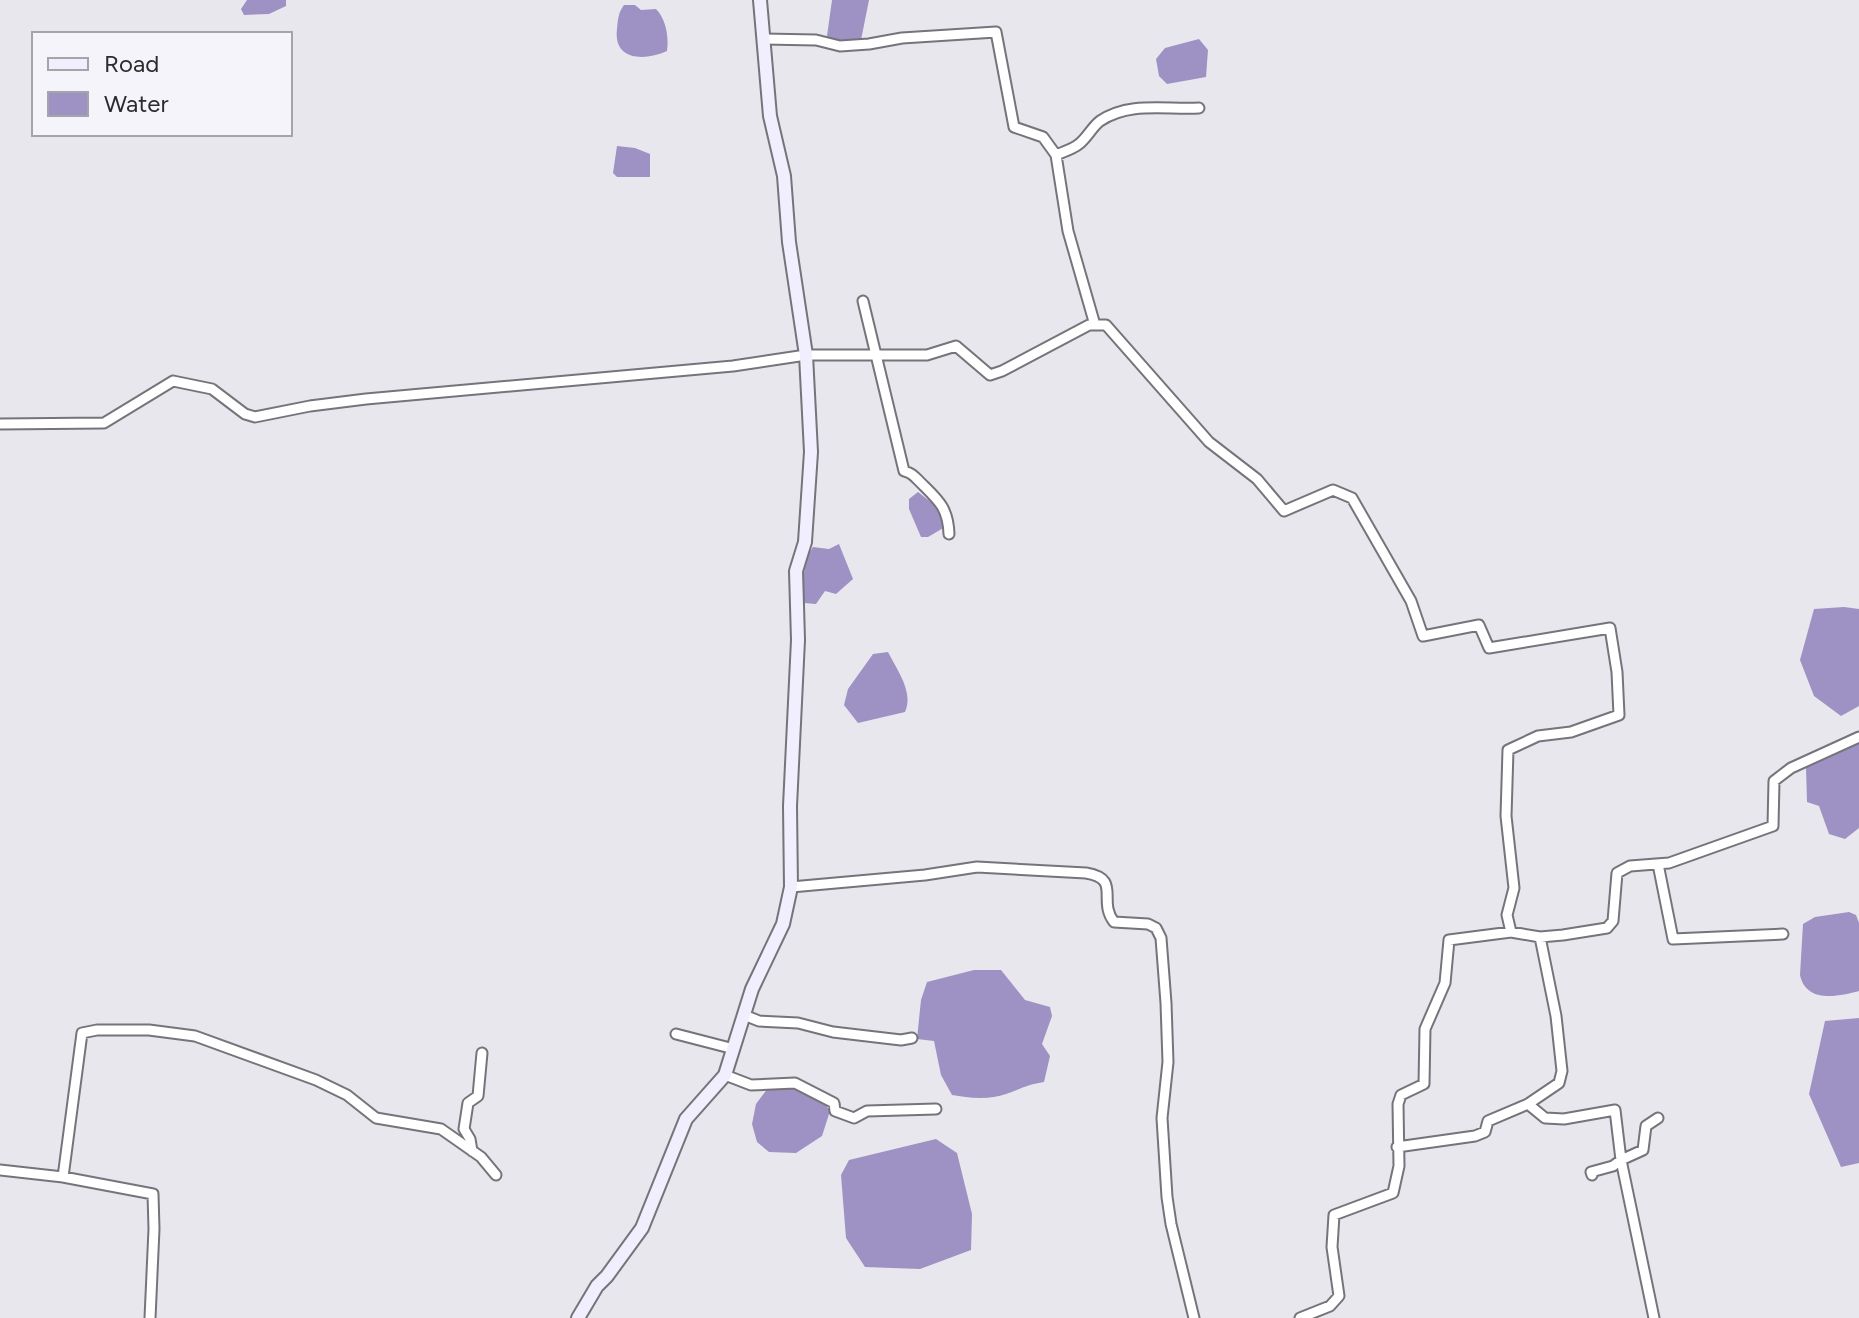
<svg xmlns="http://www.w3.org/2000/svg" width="1859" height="1318" font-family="Figtree,sans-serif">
  <rect width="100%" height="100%" fill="#e8e7ed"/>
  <!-- water -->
  <path fill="#9e91c4" d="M 247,0 L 286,0 L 286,6 L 269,14 L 244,15 L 241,9 Z
    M 832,0 L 869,0 L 861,40 L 833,42 L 827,36 Z
    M 624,5 L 635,5 L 641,10 L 656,9 C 666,19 669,37 667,51 C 645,61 613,61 617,29 C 618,20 618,13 624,5 Z
    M 1199,39 L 1208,50 L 1206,77 L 1167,84 L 1159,76 L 1156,59 L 1165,48 Z
    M 617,146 L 635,148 L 650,154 L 650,177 L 617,177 L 613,173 Z
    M 918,492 L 941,510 L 945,527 L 928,537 L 921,537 L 909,509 L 909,499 Z
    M 839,544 L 853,579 L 836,594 L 825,591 L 816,604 L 804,603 C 804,584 801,564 813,547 L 829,549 Z
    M 1844,607 L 1859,609 L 1859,706 L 1841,716 L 1814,696 L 1800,660 L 1814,609 Z
    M 888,652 C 897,670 914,692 905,712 L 858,723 L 844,705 L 848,689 L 873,654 Z
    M 1859,743 L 1859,828 L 1845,839 L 1829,834 L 1819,806 L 1807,802 L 1806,768 L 1812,761 Z
    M 1849,912 L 1856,915 L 1859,923 L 1859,991 C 1837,997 1806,1003 1800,975 L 1803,924 L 1815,917 Z
    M 974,970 L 1001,970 L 1025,1000 L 1050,1007 L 1052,1016 L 1042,1044 L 1050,1056 L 1044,1082 C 1029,1084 1020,1089 1006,1094 C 990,1100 968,1098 952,1095 L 941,1075 L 934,1041 L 917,1039 L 921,1000 L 927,982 Z
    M 1859,1018 L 1859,1163 L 1841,1167 L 1809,1094 L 1825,1021 Z
    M 788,1085 L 822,1100 L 830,1111 L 822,1136 L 796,1153 L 769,1152 L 757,1142 L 752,1124 L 756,1104 L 768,1088 Z
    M 936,1139 L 957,1153 L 972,1214 L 971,1250 L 920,1269 L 865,1267 L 846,1238 L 841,1175 L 849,1160 Z"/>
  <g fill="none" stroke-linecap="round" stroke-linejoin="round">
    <defs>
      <path id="street" d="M 764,39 L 816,40 L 840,46 L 869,44 L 902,38 L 996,32 L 1014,127 L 1043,137 L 1056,155
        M 863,301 L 904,471 C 912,473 914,476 920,482 C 938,500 948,507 949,534
        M 1095,325 L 1068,231 L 1056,155 C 1063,152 1073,149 1079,144 C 1087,138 1092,127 1100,121 C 1130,101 1166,110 1199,108
        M 0,424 L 104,423 L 173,381 L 212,389 L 245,414 L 255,417 L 310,406 L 366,399 L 733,366 L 806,355 L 927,355 L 956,346 L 990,375 L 1002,371 L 1089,325 L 1106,325 L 1209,442 L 1257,479 L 1284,511 L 1333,490 L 1352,498 L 1411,601 L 1423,636 L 1479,625 L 1489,648 L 1610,628 L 1617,672 L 1619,715 L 1571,732 L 1538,736 L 1508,750 L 1506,816 L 1514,888 L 1507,915 L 1511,932
        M 1658,864 L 1673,939 L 1783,934
        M 791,887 L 925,875 L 977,867 L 1086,873 C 1122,879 1097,900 1114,922 L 1148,924 L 1156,928 L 1161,938 L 1166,1003 L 1168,1062 L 1162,1118 L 1167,1197 L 1171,1224 L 1194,1318
        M 744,1015 L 759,1021 L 798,1023 L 833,1032 L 901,1040 L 912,1038
        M 676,1034 L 734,1049
        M 725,1075 L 751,1085 L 795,1083 L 834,1103 L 835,1111 L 854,1118 L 867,1111 L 936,1109
        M 1528,1104 L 1545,1118 L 1564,1119 L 1615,1110 L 1621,1160 L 1613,1166 L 1591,1172 L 1592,1175
        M 1397,1147 L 1475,1136 L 1485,1132 L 1488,1121 L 1528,1104 L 1559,1083 L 1562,1071 L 1556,1016 L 1540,937
        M 472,1151 L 470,1139 L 464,1129 L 468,1103 L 478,1096 L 482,1053
        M 0,1170 L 63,1177 L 153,1194 L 154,1229 L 150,1318
        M 63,1177 L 82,1033 L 97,1030 L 149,1030 L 195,1036 L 316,1080 L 347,1095 L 376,1118 L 441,1129 L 481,1157 L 496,1175
        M 1300,1318 L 1330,1306 L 1339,1296 L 1332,1247 L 1334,1215 L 1393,1193 L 1399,1166 L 1398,1104 L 1401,1095 L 1424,1084 L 1425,1029 L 1445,983 L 1449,940 L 1511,932 L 1540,937 L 1563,935 L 1607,928 L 1613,921 L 1617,873 L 1630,866 L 1669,863 L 1773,826 L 1774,781 L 1791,768 L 1859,737
        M 1654,1318 L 1621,1160 L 1643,1150 L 1646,1126 L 1658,1118"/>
      <path id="secondary" d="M 578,1318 L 597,1286 L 607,1276 L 642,1228 L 686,1119 L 725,1075 L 752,989 L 783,924 L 791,887 L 790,806 L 798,640 L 796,571 L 805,542 L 811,452 L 806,355 L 789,242 L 784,176 L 770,116 L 760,0"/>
    </defs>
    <!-- street casing -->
    <use href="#street" stroke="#75747a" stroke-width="13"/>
    <!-- secondary casing -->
    <use href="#secondary" stroke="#75747a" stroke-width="16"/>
    <!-- street -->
    <use href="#street" stroke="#fff" stroke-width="9"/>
    <!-- secondary -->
    <use href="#secondary" stroke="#f1eefd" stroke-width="12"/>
  </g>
  <!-- legend -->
  <rect x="32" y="32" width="260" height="104" fill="#f5f4fa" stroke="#a5a4a8" stroke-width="2"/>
  <rect x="48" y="58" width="40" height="12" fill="#f1eefd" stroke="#a5a4a8" stroke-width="2"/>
  <text x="104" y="72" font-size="24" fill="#2c2c2e">Road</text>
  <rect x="48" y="92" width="40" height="24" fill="#9e91c4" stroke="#a5a4a8" stroke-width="2"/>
  <text x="104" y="112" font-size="24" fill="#2c2c2e">Water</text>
</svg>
